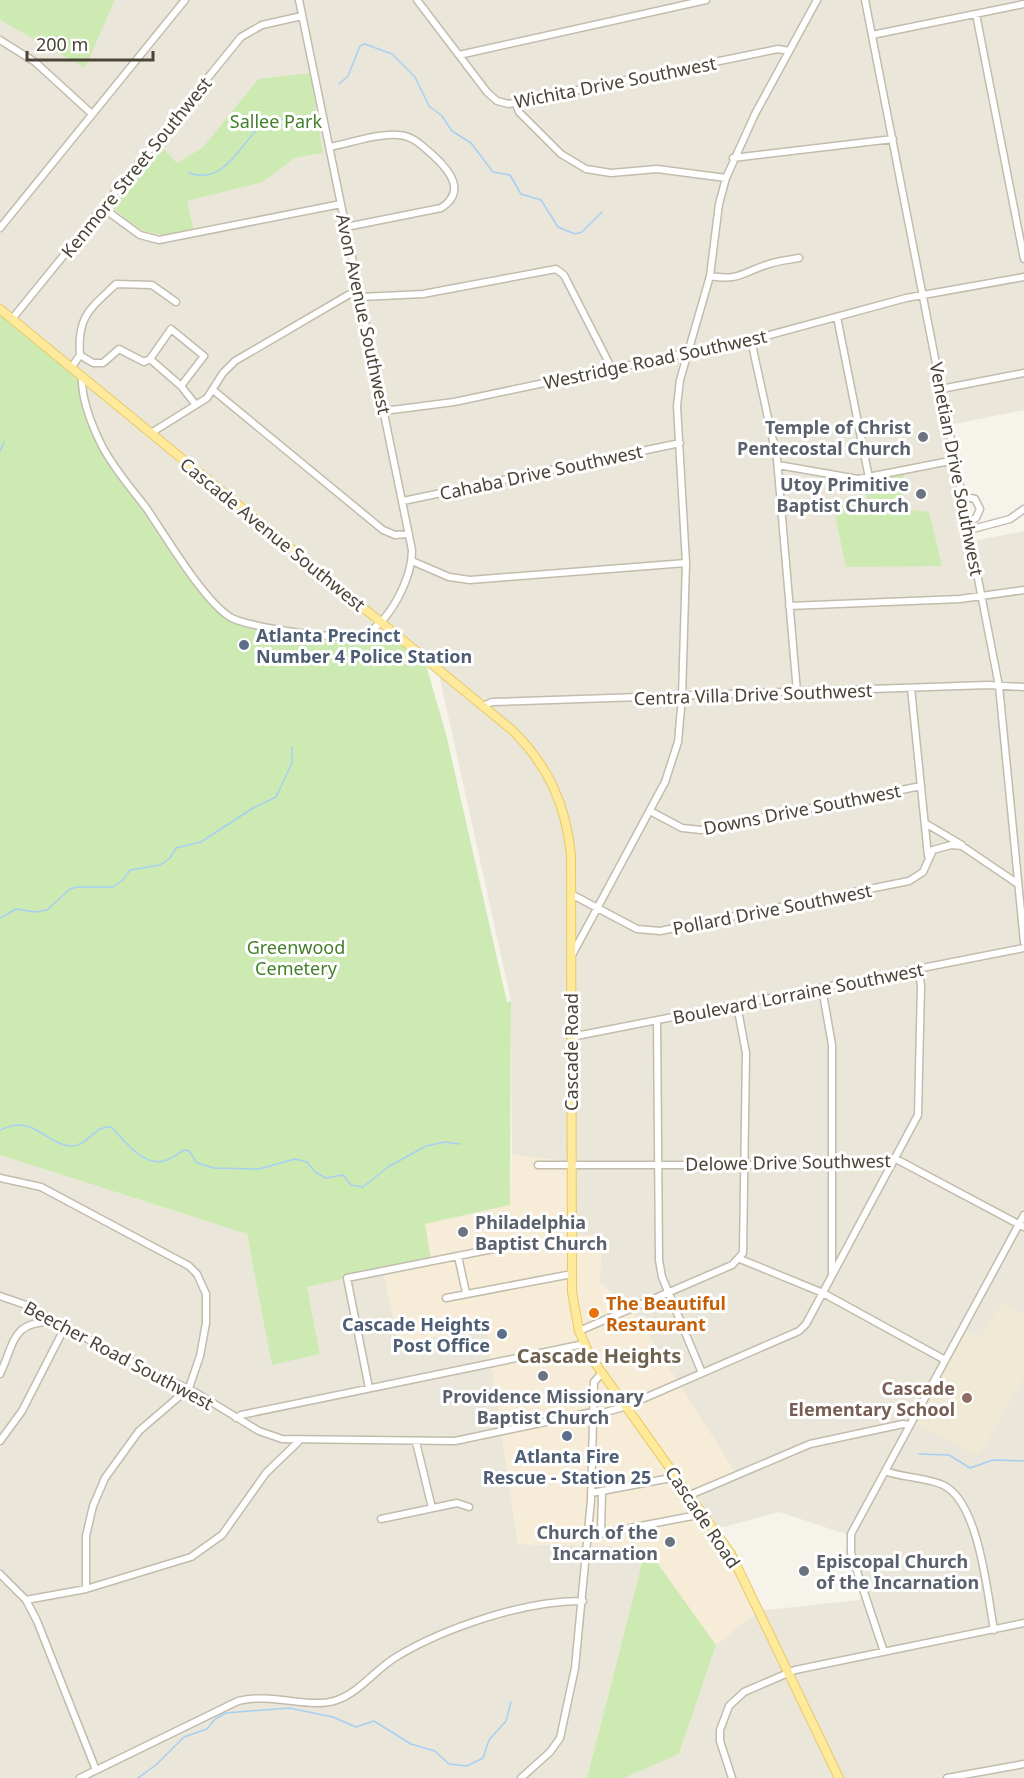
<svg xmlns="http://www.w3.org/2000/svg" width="1024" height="1778" font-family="'Noto Sans',sans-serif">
  <rect width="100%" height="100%" fill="#f6f3eb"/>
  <!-- residential -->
  <path fill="#eae6d9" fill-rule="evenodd" d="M 115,0 L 1024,0 L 1024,410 L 949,425 L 969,542 L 1024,531 L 1024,1315 L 1003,1303 L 978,1456 L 1024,1376 L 1024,1778 L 624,1778 L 679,1754 L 716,1645 L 758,1611 L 859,1600 L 869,1588 L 846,1534 L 779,1512 L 716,1529 L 688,1497 L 630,1306 L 600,1283 L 601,1235 L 573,1235 L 576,1162 L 512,1155 L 511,1001 L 439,674 L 380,622 L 372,630 L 350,637 L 272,634 L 241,623 L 217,604 L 0,308 L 0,20 L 85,68 ZM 258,79 L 323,153 L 295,158 L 263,182 L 187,201 L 194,230 L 164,236 L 157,143 L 177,163 L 203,147 Z
    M 0,1155 L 247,1234 L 273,1364 L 320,1354 L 307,1287 L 383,1270 L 399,1343 L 486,1327 L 518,1544 L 646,1547 L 587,1778 L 0,1778 Z"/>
  <!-- commercial -->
  <path fill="#f7ecd7" d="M 512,1155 L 576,1162 L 573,1235 L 601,1235 L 600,1283 L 630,1306 L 737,1475 L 688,1497 L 716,1529 L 758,1611 L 716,1645 L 646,1547 L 518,1544 L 486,1328 L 398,1344 L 383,1270 L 424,1224 L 510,1205 Z"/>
  <!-- education -->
  <path fill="#efe9d5" d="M 1003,1303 L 1024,1315 L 1024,1376 L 978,1456 L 911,1421 L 959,1331 L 980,1336 Z"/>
  <!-- green -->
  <path fill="#ceeab3" d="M 0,0 L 115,0 L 85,68 L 0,20 Z
    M 310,73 L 323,153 L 295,158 L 263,182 L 187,201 L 194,230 C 148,240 144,233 108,204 L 157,142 L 177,163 L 203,147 L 258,79 Z
    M 0,308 L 85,376 L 90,418 L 117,470 L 217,604 L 242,623 L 272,634 L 361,635 L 380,621 L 424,658 L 446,734 L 507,1002 L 511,1001 L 510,1205 L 425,1224 L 431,1260 L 307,1287 L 320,1354 L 272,1365 L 247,1234 L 0,1155 Z
    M 904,474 L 904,509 L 929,512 L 942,566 L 846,567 L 833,506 L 867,499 L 865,483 Z
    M 646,1547 L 716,1645 L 679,1754 L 624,1778 L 587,1778 Z"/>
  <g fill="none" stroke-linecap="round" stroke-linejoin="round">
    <!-- stream -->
    <path stroke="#a7cff3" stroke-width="1.5" d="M 339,84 L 348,76 L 360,46 L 365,44 L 392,54 L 415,77 L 429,106 L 442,116 L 452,131 L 471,143 L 493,172 L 510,175 L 521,194 L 541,200 L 558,227 L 575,234 L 582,232 L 602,212
      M 189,173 C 221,184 237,152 253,134 C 262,123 283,120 296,115
      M 0,451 L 4,442
      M 0,918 L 16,909 L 35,912 L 47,910 L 70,889 L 77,887 L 113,887 L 123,880 L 130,870 L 160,865 L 170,858 L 176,848 L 201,842 L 253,808 L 276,797 L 292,763 L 292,747
      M 0,1130 C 6,1128 12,1125 18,1125 C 37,1124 52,1145 70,1146 C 88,1147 94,1125 111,1127 C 125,1141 144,1169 167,1160 C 173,1158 179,1153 184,1150 L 189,1151 L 197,1163 L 214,1168 L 259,1169 L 295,1159 L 307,1162 L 315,1172 L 326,1178 L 343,1175 L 351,1185 L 363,1187 L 388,1167 L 426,1146 L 445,1142 L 460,1144
      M 919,1454 L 949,1455 L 970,1468 L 993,1460 L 1024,1461
      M 138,1778 L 157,1764 L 184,1737 L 207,1729 L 215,1719 L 226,1713 L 289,1708 L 333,1717 L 356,1727 L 374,1721 L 411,1744 L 435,1751 L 449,1764 L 467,1766 L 483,1758 L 489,1740 L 506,1721 L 511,1702"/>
    <defs>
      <path id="minor" d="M 417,0 L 487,92 L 497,101 L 509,104 L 778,49 L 789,51
        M 865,0 L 999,686 L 1024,942
        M 976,14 L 1024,259
        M 872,35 L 1024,4
        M 0,40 L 35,62 L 92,114
        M 459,55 L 706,0
        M 516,104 L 519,112 L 561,154 L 586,169 L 611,173 L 657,169 L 726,178
        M 329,147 C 351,143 377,133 399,135 C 414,136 423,147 434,156 C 451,172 466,192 441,208 L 346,227
        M 733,158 L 893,139
        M 103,208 L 140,235 L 159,240 L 341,204
        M 0,228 L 185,0
        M 710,276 C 738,281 742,273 766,265 C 776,261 788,260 799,258
        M 361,297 L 423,294 L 556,269 L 564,275 L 612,369
        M 837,317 L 869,478
        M 12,319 L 241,37 L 262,25 L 302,16
        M 751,340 L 777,459 L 797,692
        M 80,355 L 93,363 L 103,363 L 119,349 L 144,362 L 150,359 L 181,386 L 196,405
        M 150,359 L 171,329 L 204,356 L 181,386
        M 71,368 L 80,355 C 77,316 90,309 116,284 L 152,285 L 176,302
        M 82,376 C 81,399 92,426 102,446 C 114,469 131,488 147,509 C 166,537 204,601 230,617 C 247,628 349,642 365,634 C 391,621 412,577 412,550 L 299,0
        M 941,389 L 1024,373
        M 213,390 L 383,530 L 395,535 L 409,534
        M 384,411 L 454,402 L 687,353 L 751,340 L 906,298 L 1024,277
        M 151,433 L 207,398 L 223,373 L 235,361 L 348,295 L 359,291
        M 778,465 L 858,479 L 955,460
        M 962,496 L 975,499 L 980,509 L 976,518 L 967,522
        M 403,501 L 680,443
        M 969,530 L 1010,519 L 1024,509
        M 412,561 L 449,577 L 470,580 L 686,563
        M 789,606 L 960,599 L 1024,590
        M 911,688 L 928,856
        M 483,706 L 492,702 L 988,685 L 1024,687
        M 650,811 L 682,828 L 701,830 L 921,786
        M 925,823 L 962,845
        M 571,894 L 637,929 L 660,931 L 909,881 L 923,872 L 933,850 L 951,845 L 962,846 L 1018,884
        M 572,955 L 665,782 L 678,742 L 682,697 L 686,563 L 677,406 L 680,380 L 710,276 L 719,204 L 726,178 L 755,114 L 817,0
        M 822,988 L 832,1045 L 832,1274
        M 657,1021 L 659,1260 L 662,1277 L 702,1373
        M 571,1037 L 1024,948
        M 538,1165 L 832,1165 L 896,1159 L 1024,1227
        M 0,1178 L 41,1187 L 189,1266 L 197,1274 L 206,1294 L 206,1323 L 200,1356 L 189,1388 L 139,1431 L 105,1478 L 93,1506 L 86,1536 L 86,1589
        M 458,1256 L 466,1293
        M 740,1259 L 823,1293 L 945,1360
        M 0,1296 L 26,1305 L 117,1355 L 195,1392 L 259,1431 L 282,1439 L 455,1441 L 588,1413 L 602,1413 L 624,1407 L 799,1331 L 806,1324 L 918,1115 L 921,985 L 918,968
        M 446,1298 L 572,1274
        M 579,1331 L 732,1265 L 743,1253 L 746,1053 L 737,1005
        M 0,1374 C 15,1343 11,1321 53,1322
        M 369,1388 L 347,1278 L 498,1248
        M 236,1418 L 241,1415 L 584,1344
        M 0,1441 L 22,1411 L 65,1327
        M 416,1442 L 432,1508
        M 885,1471 C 903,1478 925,1477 943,1485 C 979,1502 987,1592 994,1630
        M 591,1493 L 676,1477
        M 690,1495 L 810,1444 L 903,1424 L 909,1425
        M 381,1519 L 457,1503 L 469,1507
        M 601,1534 L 602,1492
        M 588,1536 L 703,1514
        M 0,1574 L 26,1600 L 37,1621 L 96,1770
        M 26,1600 L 86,1589 L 191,1557 L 222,1535 L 266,1473 L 299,1441
        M 884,1652 L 851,1553 L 851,1534 L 1024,1215
        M 80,1778 L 238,1701 C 273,1692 310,1710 337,1700 C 360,1692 376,1669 396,1657 C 444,1628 526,1600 583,1601
        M 521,1778 L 550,1752 L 560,1738 L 575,1668 L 591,1500 L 594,1382 L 601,1374
        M 732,1778 L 720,1741 L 720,1730 L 729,1706 L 744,1692 L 795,1670 L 1024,1623
        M 947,1778 L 1024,1764"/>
      <path id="major" d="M 0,309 L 512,730 C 548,765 566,805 571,855 L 572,1292 L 579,1331 L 590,1356 L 731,1554 L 839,1778"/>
    </defs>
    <!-- minor casing -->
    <use href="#minor" stroke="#c2bcad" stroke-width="9"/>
    <!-- major casing -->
    <use href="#major" stroke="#e8ca67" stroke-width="10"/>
    <!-- minor -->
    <use href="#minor" stroke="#fff" stroke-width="6"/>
    <!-- major -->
    <use href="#major" stroke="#ffe99b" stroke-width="8"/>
  </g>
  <!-- markers -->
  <g fill="#6b7280" stroke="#fff" stroke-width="2">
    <circle cx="923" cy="437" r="6"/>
    <circle cx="921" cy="494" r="6"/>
    <circle cx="463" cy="1232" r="6"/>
    <circle cx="543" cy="1376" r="6"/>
    <circle cx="670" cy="1542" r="6"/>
    <circle cx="804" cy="1571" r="6"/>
  </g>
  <g fill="#5c6f8a" stroke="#fff" stroke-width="2">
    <circle cx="244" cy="645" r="6"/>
    <circle cx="502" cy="1334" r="6"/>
    <circle cx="567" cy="1436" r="6"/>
  </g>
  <circle fill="#e8710a" stroke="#fff" stroke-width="2" cx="594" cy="1313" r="6"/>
  <circle fill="#8d6e63" stroke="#fff" stroke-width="2" cx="967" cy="1398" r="6"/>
  <g text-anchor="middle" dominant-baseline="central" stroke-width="6" stroke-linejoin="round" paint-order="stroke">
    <!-- street labels -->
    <g font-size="18" fill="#4b4538" stroke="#fff">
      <text transform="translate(615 82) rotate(-11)">Wichita Drive Southwest</text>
      <text transform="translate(136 167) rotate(-51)">Kenmore Street Southwest</text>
      <text transform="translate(364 314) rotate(78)">Avon Avenue Southwest</text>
      <text transform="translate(655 359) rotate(-12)">Westridge Road Southwest</text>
      <text transform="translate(957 469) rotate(79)">Venetian Drive Southwest</text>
      <text transform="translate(541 472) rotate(-12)">Cahaba Drive Southwest</text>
      <text transform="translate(273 534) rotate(39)">Cascade Avenue Southwest</text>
      <text transform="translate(753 694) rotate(-2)">Centra Villa Drive Southwest</text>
      <text transform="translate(802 809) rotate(-11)">Downs Drive Southwest</text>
      <text transform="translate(772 909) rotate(-11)">Pollard Drive Southwest</text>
      <text transform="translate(798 993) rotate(-11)">Boulevard Lorraine Southwest</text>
      <text transform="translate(571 1052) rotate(-90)">Cascade Road</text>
      <text transform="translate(788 1162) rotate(-1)">Delowe Drive Southwest</text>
      <text transform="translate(119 1355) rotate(28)">Beecher Road Southwest</text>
      <text transform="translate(703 1517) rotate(56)">Cascade Road</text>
    </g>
    <!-- park labels -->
    <g font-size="18" fill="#437f29" stroke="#fff">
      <text x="276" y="121">Sallee Park</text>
      <text x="296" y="947">Greenwood<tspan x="296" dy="21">Cemetery</tspan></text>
    </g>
    <!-- worship labels -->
    <g font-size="18" font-weight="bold" fill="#5b616d" stroke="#fff" text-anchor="end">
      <text x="911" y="427">Temple of Christ<tspan x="911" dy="21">Pentecostal Church</tspan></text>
      <text x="909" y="484">Utoy Primitive<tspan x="909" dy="21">Baptist Church</tspan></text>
      <text x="475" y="1222" text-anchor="start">Philadelphia<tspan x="475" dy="21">Baptist Church</tspan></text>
      <text x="543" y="1396" text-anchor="middle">Providence Missionary<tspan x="543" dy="21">Baptist Church</tspan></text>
      <text x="658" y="1532">Church of the<tspan x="658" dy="21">Incarnation</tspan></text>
      <text x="816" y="1561" text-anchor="start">Episcopal Church<tspan x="816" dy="21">of the Incarnation</tspan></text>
    </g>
    <!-- service labels -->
    <g font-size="18" font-weight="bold" fill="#4e5e75" stroke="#fff" text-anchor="start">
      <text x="256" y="635">Atlanta Precinct<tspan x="256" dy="21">Number 4 Police Station</tspan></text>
      <text x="490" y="1324" text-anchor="end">Cascade Heights<tspan x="490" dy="21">Post Office</tspan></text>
      <text x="567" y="1456" text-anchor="middle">Atlanta Fire<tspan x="567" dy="21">Rescue - Station 25</tspan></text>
    </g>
    <!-- food labels -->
    <g font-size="18" font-weight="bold" fill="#c56008" stroke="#fff" text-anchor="start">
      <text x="606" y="1303">The Beautiful<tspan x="606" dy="21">Restaurant</tspan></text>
    </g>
    <!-- education labels -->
    <g font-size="18" font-weight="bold" fill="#785e54" stroke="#fff" text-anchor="end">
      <text x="955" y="1388">Cascade<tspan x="955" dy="21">Elementary School</tspan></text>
    </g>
    <!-- neighbourhood labels -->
    <g font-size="20" font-weight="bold" fill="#6e634f" stroke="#fff">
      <text x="599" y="1355">Cascade Heights</text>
    </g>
  </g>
  <!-- scale -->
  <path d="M27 51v9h126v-9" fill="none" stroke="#4b4538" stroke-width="3"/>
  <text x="36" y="51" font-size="18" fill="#4b4538" stroke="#ffffff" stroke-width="4.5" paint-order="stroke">200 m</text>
</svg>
